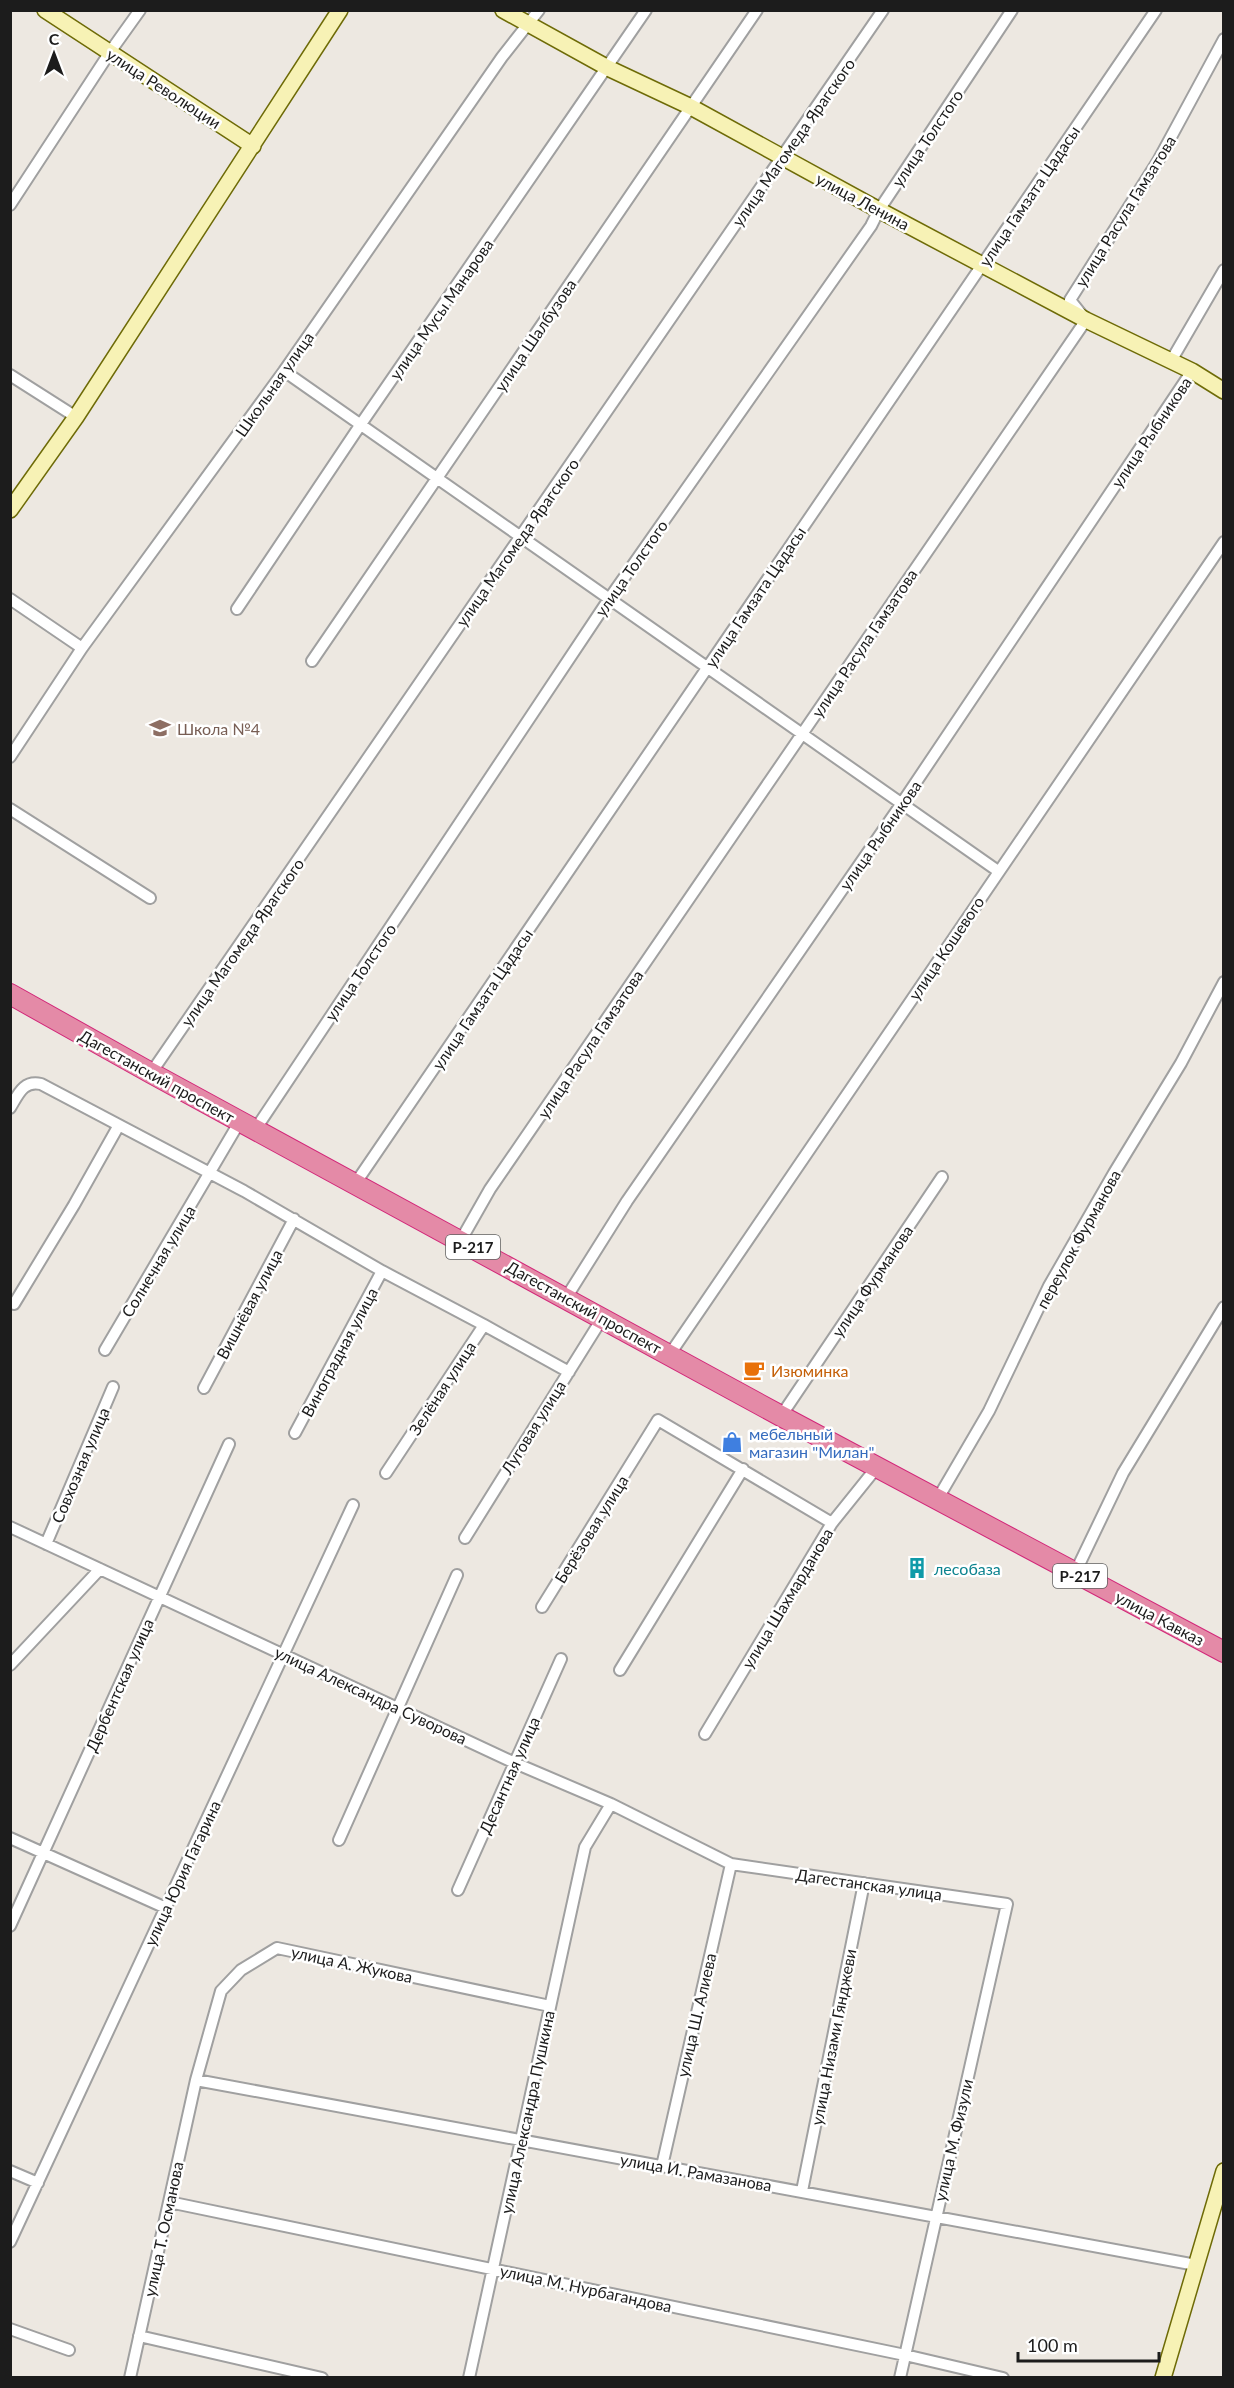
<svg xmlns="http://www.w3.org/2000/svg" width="1234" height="2388" font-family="Lato,sans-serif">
  <rect width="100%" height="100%" fill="#ede8e1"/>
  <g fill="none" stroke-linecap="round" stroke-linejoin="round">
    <defs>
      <path id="street" d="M 10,205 L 110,52 L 140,10
        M 1171,361 L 1224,270
        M 284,371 L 998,871
        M 10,375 L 76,417
        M 10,599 L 82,648
        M 237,609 L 361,424 L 646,10
        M 312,661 L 757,10
        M 10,757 L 82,648 L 284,371 L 502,57 L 539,10
        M 10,809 L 150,898
        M 151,1073 L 883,10
        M 10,1108 C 18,1095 23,1080 41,1084 L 244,1191 L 382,1271 L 484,1325
        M 255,1130 L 609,599 L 871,226 L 879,210 L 1012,10
        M 355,1184 L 1156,10
        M 461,1240 L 490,1189 L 1086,320 L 1070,300 L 1158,161 L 1224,39
        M 566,1298 L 627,1201 L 902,803 L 1192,371
        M 14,1304 L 74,1205 L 119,1125
        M 105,1350 L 240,1121
        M 670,1354 L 1224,542
        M 204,1388 L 294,1219
        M 781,1416 L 942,1177
        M 295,1433 L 382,1271
        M 386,1473 L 484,1325 L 569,1372
        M 937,1500 L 989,1411 L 1049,1286 L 1114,1173 L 1181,1063 L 1224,982
        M 10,1527 L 515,1763 L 611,1804 L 731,1864 L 1007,1904 L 900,2378
        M 465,1538 L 603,1317
        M 46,1544 L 113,1387
        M 1075,1573 L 1123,1473 L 1224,1307
        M 542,1607 L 658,1420 L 832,1523
        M 10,1665 L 100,1569
        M 620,1670 L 743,1469
        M 705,1734 L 832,1523 L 877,1467
        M 10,1838 L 166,1908
        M 339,1840 L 457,1575
        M 458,1890 L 561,1659
        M 10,1926 L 229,1444
        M 196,2080 L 1196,2265
        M 662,2166 L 731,1864
        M 10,2171 L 38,2183
        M 802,2191 L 864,1883
        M 169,2202 L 905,2355 L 1003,2378
        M 10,2242 L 353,1505
        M 10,2329 L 69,2350
        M 139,2336 L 322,2378
        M 130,2378 L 196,2080 L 221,1991 L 241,1970 L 277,1948 L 550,2006
        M 469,2378 L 585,1847 L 611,1804"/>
      <path id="secondary" d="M 45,10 L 253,146
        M 503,10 L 608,68 L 691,107 L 879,210 L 1086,320 L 1192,371 L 1224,391
        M 10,510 L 76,417 L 340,10
        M 1163,2378 L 1224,2171"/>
      <path id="highway" d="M 10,994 L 151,1073 L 781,1416 L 1224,1652"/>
    </defs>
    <!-- street casing -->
    <use href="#street" stroke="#a0a0a0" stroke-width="14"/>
    <!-- secondary casing -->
    <use href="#secondary" stroke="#6e6b07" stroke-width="18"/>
    <!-- highway casing -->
    <use href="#highway" stroke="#d22779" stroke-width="22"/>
    <!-- street -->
    <use href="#street" stroke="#fff" stroke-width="10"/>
    <!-- secondary -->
    <use href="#secondary" stroke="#f7f2b5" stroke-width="15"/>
    <!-- highway -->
    <use href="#highway" stroke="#e48aa7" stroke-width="20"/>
  </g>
  <!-- icons -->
  <defs>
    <symbol id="school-bare" viewBox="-9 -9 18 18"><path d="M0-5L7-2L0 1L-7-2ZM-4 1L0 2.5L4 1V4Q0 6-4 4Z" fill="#8d6e63" stroke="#fff" stroke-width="2.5" paint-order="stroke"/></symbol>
    <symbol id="cafe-bare" viewBox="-9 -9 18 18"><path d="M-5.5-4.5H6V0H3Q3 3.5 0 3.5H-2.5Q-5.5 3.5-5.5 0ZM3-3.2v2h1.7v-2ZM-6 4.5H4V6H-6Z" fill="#e8710a" stroke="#fff" stroke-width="2.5" paint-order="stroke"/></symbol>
    <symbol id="shop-bare" viewBox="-9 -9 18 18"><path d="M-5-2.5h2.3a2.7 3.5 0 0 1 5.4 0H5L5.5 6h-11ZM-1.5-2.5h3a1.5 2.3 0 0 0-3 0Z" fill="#3f7fe0" stroke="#fff" stroke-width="2.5" paint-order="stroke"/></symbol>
    <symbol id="building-bare" viewBox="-9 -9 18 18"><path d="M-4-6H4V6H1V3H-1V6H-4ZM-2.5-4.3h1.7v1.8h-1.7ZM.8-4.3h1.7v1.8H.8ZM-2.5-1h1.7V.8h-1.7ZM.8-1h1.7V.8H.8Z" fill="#0f9aa8" stroke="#fff" stroke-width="2.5" paint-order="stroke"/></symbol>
  </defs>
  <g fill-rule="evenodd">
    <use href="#school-bare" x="145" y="713" width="30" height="30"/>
    <use href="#cafe-bare" x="739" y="1355" width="30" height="30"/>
    <use href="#shop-bare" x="717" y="1427" width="30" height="30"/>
    <use href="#building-bare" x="902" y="1553" width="30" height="30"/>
  </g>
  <g text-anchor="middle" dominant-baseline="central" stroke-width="5" stroke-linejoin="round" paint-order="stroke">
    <!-- shield labels -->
    <g fill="#fff" stroke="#606060" stroke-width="1.5">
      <rect x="446" y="1235" width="54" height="24" rx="4.5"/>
      <rect x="1053" y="1564" width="54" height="24" rx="4.5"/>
    </g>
    <g font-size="15" font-weight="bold" fill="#1c1c1c">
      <text x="473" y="1247">Р-217</text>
      <text x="1080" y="1576">Р-217</text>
    </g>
    <!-- street labels -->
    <g font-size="16" fill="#1c1c1c" stroke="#fff">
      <text transform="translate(164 88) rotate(33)">улица Революции</text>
      <text transform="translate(927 138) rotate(-56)">улица Толстого</text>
      <text transform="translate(793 142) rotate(-55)">улица Магомеда Ярагского</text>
      <text transform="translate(1029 196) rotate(-56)">улица Гамзата Цадасы</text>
      <text transform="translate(863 201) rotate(28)">улица Ленина</text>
      <text transform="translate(1125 211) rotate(-58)">улица Расула Гамзатова</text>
      <text transform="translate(441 309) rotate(-55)">улица Мусы Манарова</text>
      <text transform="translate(535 335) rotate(-56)">улица Шалбузова</text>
      <text transform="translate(274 384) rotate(-55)">Школьная улица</text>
      <text transform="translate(1151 432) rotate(-56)">улица Рыбникова</text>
      <text transform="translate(517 542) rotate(-55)">улица Магомеда Ярагского</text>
      <text transform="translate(631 568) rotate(-55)">улица Толстого</text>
      <text transform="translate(755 597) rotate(-56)">улица Гамзата Цадасы</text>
      <text transform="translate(864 643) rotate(-56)">улица Расула Гамзатова</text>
      <text transform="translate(880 835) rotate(-55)">улица Рыбникова</text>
      <text transform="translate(242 942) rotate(-55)">улица Магомеда Ярагского</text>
      <text transform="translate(946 948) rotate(-56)">улица Кошевого</text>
      <text transform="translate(360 972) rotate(-56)">улица Толстого</text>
      <text transform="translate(482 999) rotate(-56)">улица Гамзата Цадасы</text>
      <text transform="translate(590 1044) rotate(-56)">улица Расула Гамзатова</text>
      <text transform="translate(157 1076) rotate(29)">Дагестанский проспект</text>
      <text transform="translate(1078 1239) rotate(-61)">переулок Фурманова</text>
      <text transform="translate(158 1261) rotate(-59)">Солнечная улица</text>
      <text transform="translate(872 1281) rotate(-56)">улица Фурманова</text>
      <text transform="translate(249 1304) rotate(-62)">Вишнёвая улица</text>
      <text transform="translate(584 1307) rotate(29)">Дагестанский проспект</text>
      <text transform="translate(339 1352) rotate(-62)">Виноградная улица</text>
      <text transform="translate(442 1388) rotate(-57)">Зелёная улица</text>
      <text transform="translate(533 1427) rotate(-58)">Луговая улица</text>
      <text transform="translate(80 1465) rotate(-67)">Совхозная улица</text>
      <text transform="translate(591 1529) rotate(-58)">Берёзовая улица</text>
      <text transform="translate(787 1598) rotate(-59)">улица Шахмарданова</text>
      <text transform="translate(1160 1618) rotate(28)">улица Кавказ</text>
      <text transform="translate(119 1685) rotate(-66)">Дербентская улица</text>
      <text transform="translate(371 1695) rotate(25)">улица Александра Суворова</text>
      <text transform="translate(509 1775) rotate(-66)">Десантная улица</text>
      <text transform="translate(182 1873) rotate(-65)">улица Юрия Гагарина</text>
      <text transform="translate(869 1884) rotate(8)">Дагестанская улица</text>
      <text transform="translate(352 1964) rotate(12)">улица А. Жукова</text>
      <text transform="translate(696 2015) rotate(-77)">улица Ш. Алиева</text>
      <text transform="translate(833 2037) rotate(-79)">улица Низами Гянджеви</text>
      <text transform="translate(527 2112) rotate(-78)">улица Александра Пушкина</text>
      <text transform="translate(953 2140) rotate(-77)">улица М. Физули</text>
      <text transform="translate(696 2172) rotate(10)">улица И. Рамазанова</text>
      <text transform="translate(163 2229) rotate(-78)">улица Т. Османова</text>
      <text transform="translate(586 2288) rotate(12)">улица М. Нурбагандова</text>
    </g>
    <!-- education labels -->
    <g font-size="16" fill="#785e54" stroke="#fff" text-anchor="start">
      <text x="177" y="728">Школа №4</text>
    </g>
    <!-- food labels -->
    <g font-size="16" fill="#c56008" stroke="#fff" text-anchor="start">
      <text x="771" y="1370">Изюминка</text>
    </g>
    <!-- shop labels -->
    <g font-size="16" fill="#366cbe" stroke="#fff" text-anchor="start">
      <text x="749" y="1433">мебельный<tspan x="749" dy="18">магазин "Милан"</tspan></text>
    </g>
    <!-- culture labels -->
    <g font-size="16" fill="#0d838f" stroke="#fff" text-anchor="start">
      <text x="934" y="1568">лесобаза</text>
    </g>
  </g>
  <!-- border -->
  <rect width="1234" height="2388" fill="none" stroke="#1c1c1c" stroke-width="24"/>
  <!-- north arrow -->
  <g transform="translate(54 54)" stroke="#ffffff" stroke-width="4.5" paint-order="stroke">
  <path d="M0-4.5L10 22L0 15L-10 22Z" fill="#1c1c1c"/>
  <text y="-9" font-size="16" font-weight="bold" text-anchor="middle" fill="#1c1c1c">С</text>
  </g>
  <!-- scale -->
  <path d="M1018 2352v9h141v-9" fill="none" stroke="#1c1c1c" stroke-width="3"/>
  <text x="1027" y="2352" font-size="18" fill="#1c1c1c" stroke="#ffffff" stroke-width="4.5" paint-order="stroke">100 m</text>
</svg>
